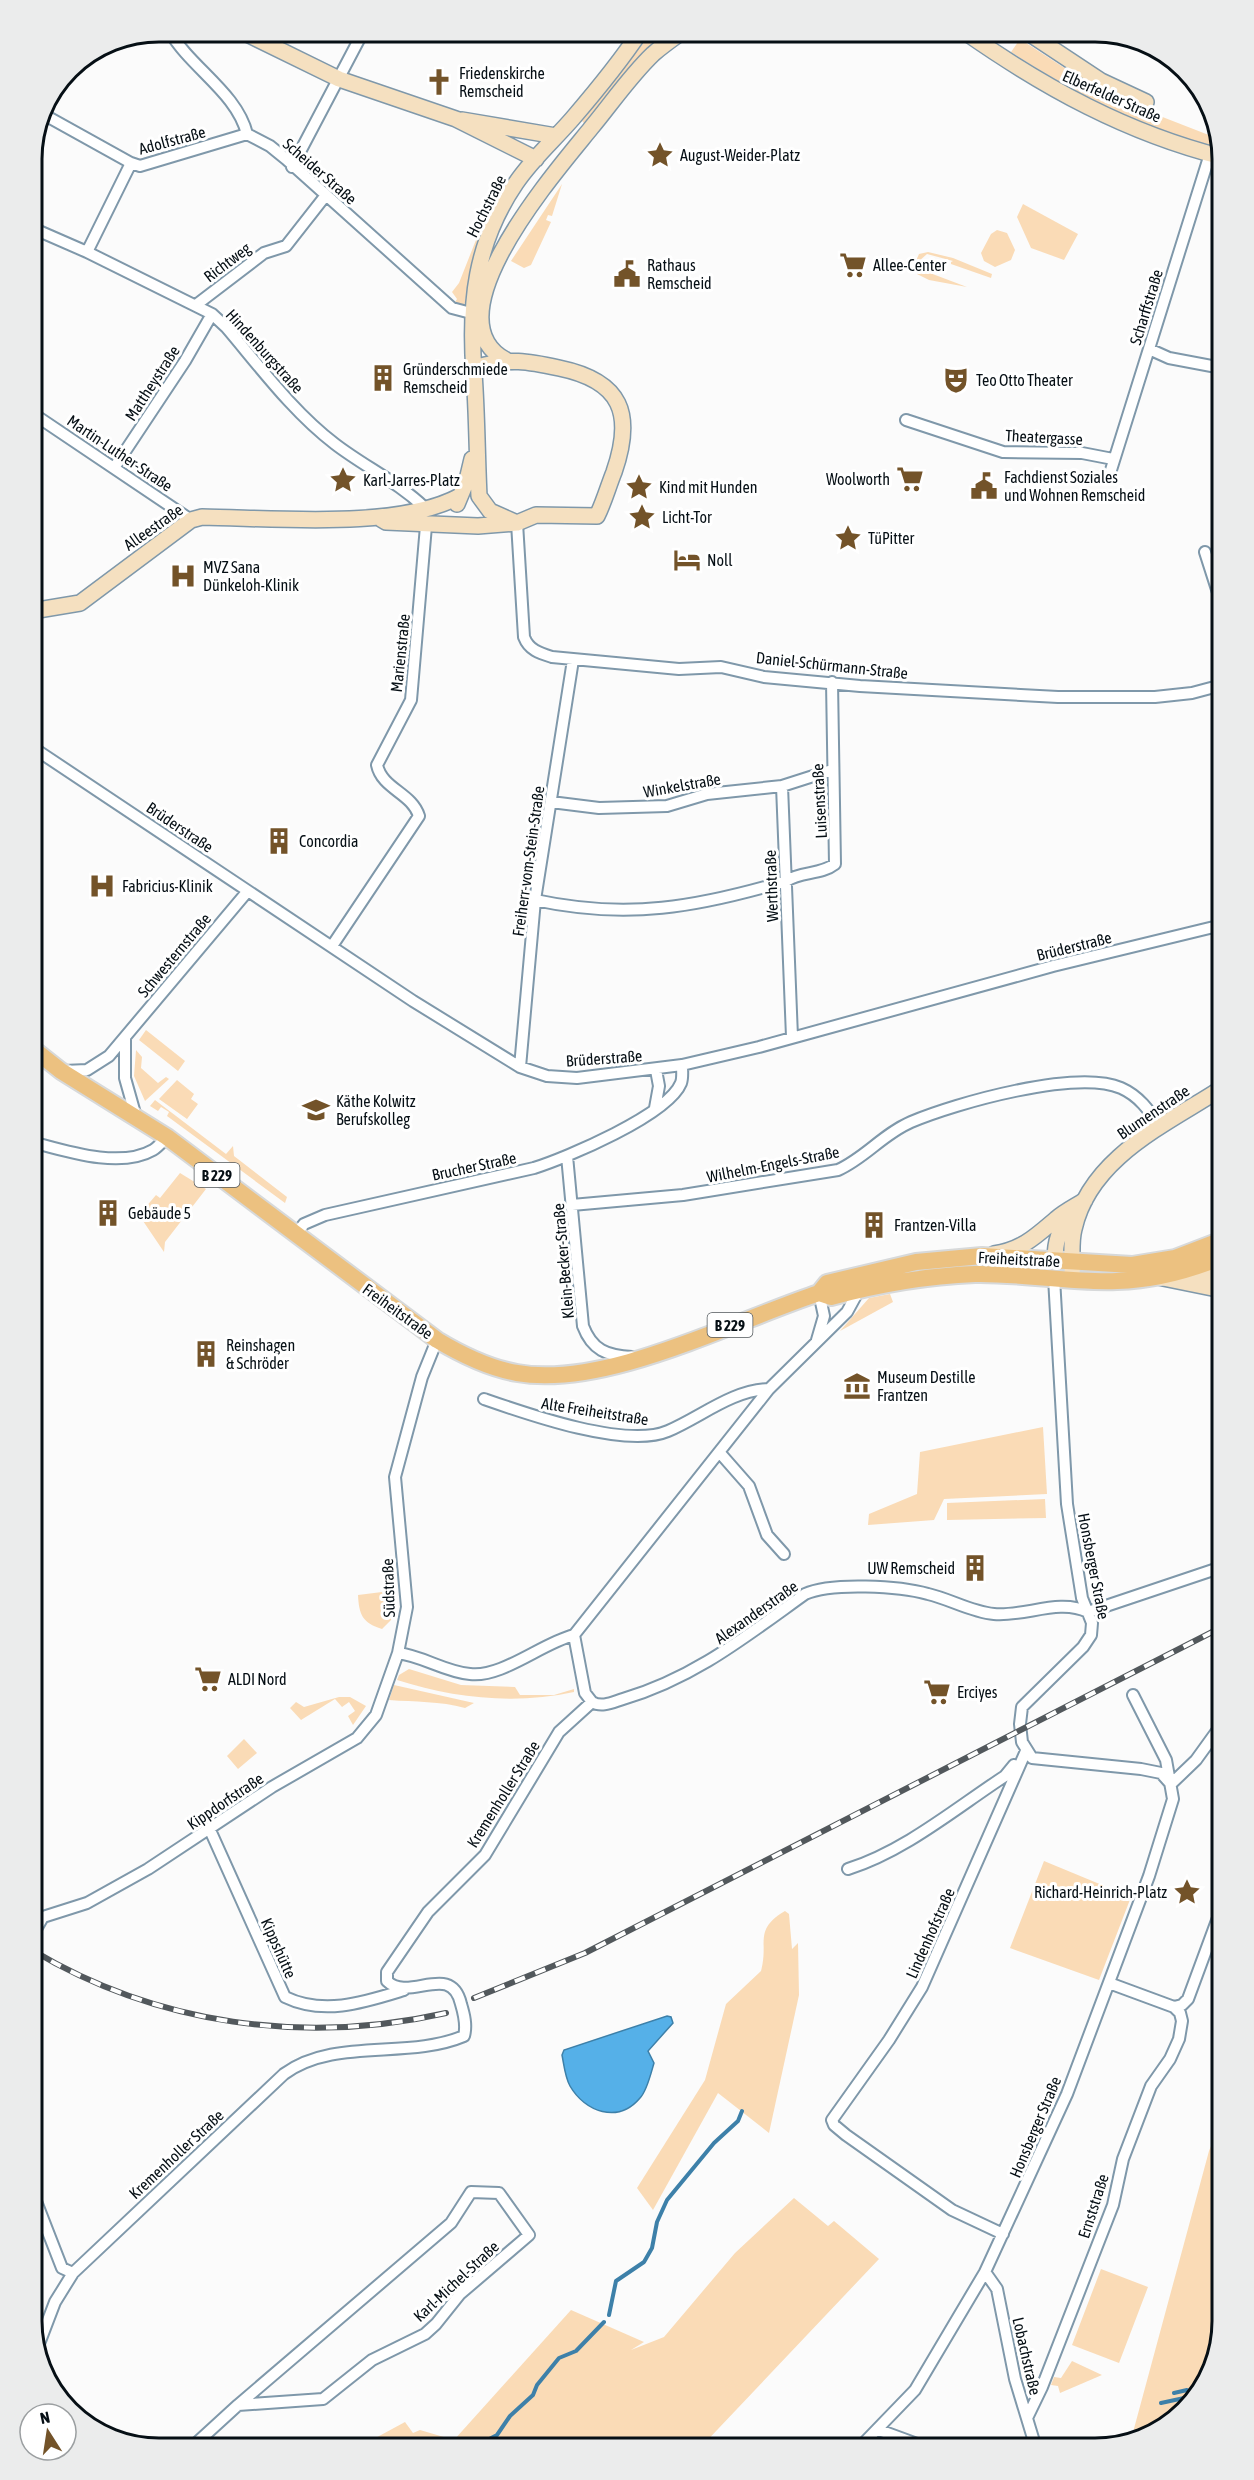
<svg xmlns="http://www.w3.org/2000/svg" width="1254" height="2480" font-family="'Asap Condensed',sans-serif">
  <rect width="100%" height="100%" fill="#fbfbfb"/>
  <!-- green -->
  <path fill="#fadbb6" d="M 652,32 L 666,32 L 640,57 L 585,124 L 582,121 Z
    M 1020,39 L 1106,95 L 1219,139 L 1221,150 C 1145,129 1077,95 1011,52 Z
    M 562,184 L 552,216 L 548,215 L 546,220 L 551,222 L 531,265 L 524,268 L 511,261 Z
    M 1023,204 L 1078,234 L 1064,260 L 1031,248 L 1017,217 Z
    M 489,207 L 493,208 L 474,258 L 464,307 L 454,304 L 457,299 L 452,292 L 459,283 Z
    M 997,230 L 1007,233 L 1015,250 L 1011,260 L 995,267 L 984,261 L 981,253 L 991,234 Z
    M 928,252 L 953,258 L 992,274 L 991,278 L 951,264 L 951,262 L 953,261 L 927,254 L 918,262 L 922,270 L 967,287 L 929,280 L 917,274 L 915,263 L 919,254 Z
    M 146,1030 L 185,1061 L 178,1071 L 139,1040 Z
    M 136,1050 L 142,1057 L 141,1068 L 158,1083 L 166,1077 L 169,1079 L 145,1101 L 134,1076 Z
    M 177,1080 L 194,1094 L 191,1099 L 198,1104 L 187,1119 L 159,1099 Z
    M 155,1100 L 226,1154 L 233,1146 L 234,1156 L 287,1197 L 285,1203 L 167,1116 L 169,1112 L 161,1107 L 158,1111 L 150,1106 Z
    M 180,1173 L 206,1189 L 165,1242 L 164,1252 L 139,1215 L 156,1195 L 160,1198 Z
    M 890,1294 L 893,1302 L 840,1331 L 869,1298 Z
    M 1043,1427 L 1047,1494 L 944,1499 L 934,1520 L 868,1525 L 869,1514 L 917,1494 L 920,1452 Z
    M 1045,1499 L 1046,1518 L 947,1520 L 947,1503 Z
    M 382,1592 L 384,1599 L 393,1597 L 391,1620 L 382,1629 C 362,1623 359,1614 358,1595 Z
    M 409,1669 L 461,1685 L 515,1687 L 520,1695 L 554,1695 L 574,1689 L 574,1692 C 515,1705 453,1698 397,1680 L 399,1675 Z
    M 394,1685 L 474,1703 L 465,1708 C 440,1701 415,1702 389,1700 Z
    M 339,1697 L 350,1697 L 366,1706 L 353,1725 L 348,1716 L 355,1711 L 349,1702 L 342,1707 L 335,1699 L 301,1720 L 290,1708 L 296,1702 L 304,1707 Z
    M 244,1739 L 257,1753 L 238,1769 L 227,1756 Z
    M 1044,1861 L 1131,1897 L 1099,1980 L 1010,1948 Z
    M 785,1911 L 789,1914 L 792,1949 L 798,1943 L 799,1995 L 769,2133 L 718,2093 L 653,2210 L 637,2188 L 705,2080 L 726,2004 L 761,1971 C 769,1942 753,1930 785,1911 Z
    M 1222,2119 L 1222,2321 L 1201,2392 L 1143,2439 L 1134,2441 L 1132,2436 L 1209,2151 Z
    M 794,2198 L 828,2226 L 834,2221 L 879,2259 L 700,2448 L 357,2448 L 405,2422 L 413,2433 L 420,2430 L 454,2440 L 571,2310 L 644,2342 L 631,2350 L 664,2337 L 735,2253 Z
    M 1101,2269 L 1148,2287 L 1119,2363 L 1072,2345 Z
    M 1072,2361 L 1102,2375 L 1060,2393 L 1058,2386 L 1051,2385 L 1054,2377 L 1061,2378 Z"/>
  <!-- water -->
  <path fill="#55b0e8" stroke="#3d80a9" stroke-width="1.5" d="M 667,2016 L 671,2017 L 673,2023 L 648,2051 L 654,2063 C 651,2073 647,2091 640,2098 C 618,2124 585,2112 570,2086 C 565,2077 564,2065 562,2055 L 564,2050 Z"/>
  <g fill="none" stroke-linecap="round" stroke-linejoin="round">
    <!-- stream -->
    <path stroke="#3d80a9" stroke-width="4" d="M 609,2315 L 616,2281 L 644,2262 L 652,2248 L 657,2222 L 667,2200 L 714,2143 L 738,2121 L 742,2111
      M 1174,2393 L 1187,2390 L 1196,2394
      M 1161,2403 L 1198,2395
      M 472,2448 L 497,2435 L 510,2416 L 533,2395 L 537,2385 L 559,2358 L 576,2351 L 604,2322"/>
    <defs>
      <path id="street" d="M 170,32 C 191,68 237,93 247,134 L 270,146 L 286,159 L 452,308 L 471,313
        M 41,113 L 131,163
        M 292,167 L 363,32
        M 32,228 L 87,252 L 212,314 L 226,327 C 260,367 293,412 335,444 C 365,467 398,482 425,508
        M 87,252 L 131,163 L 140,166 L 247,134
        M 196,305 L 264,253 L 286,246 L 326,195
        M 1149,349 L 1169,358 L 1222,368
        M 32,413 L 191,520
        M 906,420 L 1003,452 L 1082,453 L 1113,459
        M 114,468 L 185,361 L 212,314
        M 1111,470 L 1210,154
        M 517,523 L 524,637 C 529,650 539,653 552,657 L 679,669 L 721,667 L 764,677 L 860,686 L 1058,697 L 1155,697 L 1192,693 L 1222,685
        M 1205,552 L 1222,605
        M 32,747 L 413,1001 L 520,1067 L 547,1076 L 577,1078 L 682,1065 L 759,1047 L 1053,966 L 1222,925
        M 782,786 L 792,1037
        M 551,802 L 599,808 L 667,806 L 707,794 L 782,786 L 832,770
        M 535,900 C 627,920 698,907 786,881 C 801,871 821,875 835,864 L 832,682
        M 332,946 L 419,816 C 412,793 382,789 377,765 L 411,700 L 426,526
        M 125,1038 L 125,1078 L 136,1117
        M 520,1067 L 535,900 L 573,660
        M 64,1071 L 87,1070 L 109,1056 L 247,892
        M 655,1108 L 659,1086 L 656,1070
        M 32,1142 C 66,1151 120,1169 153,1150 C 158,1147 163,1141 167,1137
        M 567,1156 L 583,1326 C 592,1350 607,1356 632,1357
        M 572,1205 L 683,1195 L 838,1170 C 865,1158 883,1134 911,1122 C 956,1103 1076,1069 1121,1088 C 1139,1096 1149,1110 1159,1126
        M 295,1235 L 304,1224 L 325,1215 L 534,1168 C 566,1158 668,1115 681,1083 C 683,1078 682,1071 682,1065
        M 1054,1278 L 1067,1504 L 1082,1598 L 1092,1623 L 1091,1635 L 1083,1647 L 1022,1707 L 1020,1724 L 1022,1742 L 1032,1758 L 1141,1769 L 1161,1773 L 1169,1782
        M 817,1340 L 824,1316 L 819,1293
        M 484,1399 C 527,1414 626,1449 668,1431 C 701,1417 732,1390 769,1389
        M 720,1453 L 749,1486 L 767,1535 L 784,1554
        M 398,1653 C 423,1656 445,1672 470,1674 C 502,1678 542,1643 574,1635
        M 592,1702 C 602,1708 613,1702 623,1699 C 694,1678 745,1637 805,1594 C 831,1582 900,1586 928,1594 C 950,1599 971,1612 994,1614 C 1025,1617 1059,1598 1088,1612 L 1222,1567
        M 592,1702 L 585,1693 L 574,1635 L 769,1389 L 847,1312 L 859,1290
        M 1171,1784 L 1196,1760 L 1222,1724
        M 210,1830 L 285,1997 C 324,2016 365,2002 404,1990
        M 848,1869 C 905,1851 956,1808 1005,1776 L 1014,1765
        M 32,1936 L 43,1917 L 87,1903 L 148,1869 L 272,1787 L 357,1738 L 376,1715 L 398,1653 L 407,1607 L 395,1477 L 422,1377 L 437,1340
        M 1174,2007 L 1182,2005 L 1188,1999 L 1222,1907
        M 32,2191 L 62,2268 L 73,2273
        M 1003,2234 L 952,2210 L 846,2135 L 834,2125 L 832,2120 L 889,2040 L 922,1987 L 1026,1751
        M 985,2272 L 997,2289 L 1015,2379 L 1036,2448
        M 37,2349 L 55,2302 L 73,2273 L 284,2074 C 335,2037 407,2060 464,2036 C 467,2025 464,2014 461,2004 C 451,1961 409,2003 387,1981 L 387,1972 L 428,1912 L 485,1855 L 559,1732 L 592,1702
        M 1027,2418 L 1042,2387 L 1113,2205 L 1123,2159 L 1151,2086 L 1170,2059 L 1179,2039 L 1182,2021 L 1180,2013 L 1174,2007 L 1109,1983
        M 879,2430 L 928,2448
        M 191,2448 L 238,2405 L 451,2223 L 471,2192 L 499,2193 L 529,2235 L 460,2294 L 436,2324 L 425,2334 L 372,2360 L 323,2399 L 238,2405
        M 859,2448 L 915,2390 L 985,2272 L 1067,2094 L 1149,1876 L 1173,1799 L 1166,1760 L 1133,1695"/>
      <path id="secondary" d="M 243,32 L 339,79 L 456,119 L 536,159
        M 965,32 C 1045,88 1127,133 1222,157
        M 1027,32 L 1101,81 L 1146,102
        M 462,120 L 556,136
        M 506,360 C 426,318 559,168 591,128 C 611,104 630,76 653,54 C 662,46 672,39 682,32
        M 457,504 L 467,480 L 472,459
        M 381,519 L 386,522 L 478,526 L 517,523 L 536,515 L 597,516 C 604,502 608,487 614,472 C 634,414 622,381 559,368 C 527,361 510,358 477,367 L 474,373
        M 517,523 L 490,511 L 479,496 C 477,455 477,414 474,373 C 469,303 475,243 516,183 C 532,159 555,139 573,118 C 597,90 620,62 640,32
        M 32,611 L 80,603 L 191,520 L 202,517 C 275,518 397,530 460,496
        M 994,1254 C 1022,1250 1036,1236 1056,1219 C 1065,1211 1076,1206 1085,1200
        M 1055,1260 C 1055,1241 1059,1229 1072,1214
        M 1184,1268 L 1222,1276
        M 1158,1277 L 1222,1290
        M 1072,1279 C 1073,1263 1070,1244 1074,1229 C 1090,1157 1167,1124 1222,1088"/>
      <path id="primary" d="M 32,1048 L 61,1071 L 167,1137 L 437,1340 C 462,1355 488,1368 517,1373 C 605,1389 734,1321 819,1293 L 827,1283 L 916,1262 L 982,1256 L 1132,1265 L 1175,1258 L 1222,1240
        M 819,1293 L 831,1297 C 879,1284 926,1276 975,1274 C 1022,1273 1070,1283 1117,1281 C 1154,1280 1188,1271 1222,1257"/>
    </defs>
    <!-- street casing -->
    <use href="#street" stroke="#7f98aa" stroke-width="14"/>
    <!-- secondary casing -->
    <use href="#secondary" stroke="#7f98aa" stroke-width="18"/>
    <!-- primary casing -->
    <use href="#primary" stroke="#d7d9da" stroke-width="20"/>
    <!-- street -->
    <use href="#street" stroke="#fff" stroke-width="10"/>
    <!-- secondary -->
    <use href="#secondary" stroke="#f5e0c0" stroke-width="15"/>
    <!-- primary -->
    <use href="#primary" stroke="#ecc180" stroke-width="16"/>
    <defs>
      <path id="rail" d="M 32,1950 C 157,2025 305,2045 446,2013
        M 474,1998 L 585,1953 L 1222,1627"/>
    </defs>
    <!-- rail casing -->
    <use href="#rail" stroke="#52585c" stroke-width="6"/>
    <!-- rail -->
    <use href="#rail" stroke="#fff" stroke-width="4" stroke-dasharray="11" stroke-linecap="butt"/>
  </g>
  <!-- icons -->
  <defs>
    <symbol id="church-bare" viewBox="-9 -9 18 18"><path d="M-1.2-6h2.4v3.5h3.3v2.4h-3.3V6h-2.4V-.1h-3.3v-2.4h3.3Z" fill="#735329" stroke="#fff" stroke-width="2.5" paint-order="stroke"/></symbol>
    <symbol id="sight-bare" viewBox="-9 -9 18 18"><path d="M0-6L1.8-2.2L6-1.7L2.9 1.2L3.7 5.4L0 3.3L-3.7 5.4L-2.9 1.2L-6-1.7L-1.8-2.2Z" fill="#735329" stroke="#fff" stroke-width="2.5" paint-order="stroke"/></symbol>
    <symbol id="supermarket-bare" viewBox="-9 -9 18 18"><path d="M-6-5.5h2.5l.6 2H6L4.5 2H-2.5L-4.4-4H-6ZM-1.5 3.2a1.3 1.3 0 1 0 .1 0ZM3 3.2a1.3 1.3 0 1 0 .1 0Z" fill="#735329" stroke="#fff" stroke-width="2.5" paint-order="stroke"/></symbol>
    <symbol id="civic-bare" viewBox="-9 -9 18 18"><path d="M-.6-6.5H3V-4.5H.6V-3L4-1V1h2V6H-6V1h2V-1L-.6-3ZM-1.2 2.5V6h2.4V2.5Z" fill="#735329" stroke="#fff" stroke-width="2.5" paint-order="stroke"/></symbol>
    <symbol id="building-bare" viewBox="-9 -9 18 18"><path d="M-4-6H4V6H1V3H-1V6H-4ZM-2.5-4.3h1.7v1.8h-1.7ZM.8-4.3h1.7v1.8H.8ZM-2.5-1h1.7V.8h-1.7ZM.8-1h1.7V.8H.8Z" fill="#735329" stroke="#fff" stroke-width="2.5" paint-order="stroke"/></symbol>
    <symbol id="theatre-bare" viewBox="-9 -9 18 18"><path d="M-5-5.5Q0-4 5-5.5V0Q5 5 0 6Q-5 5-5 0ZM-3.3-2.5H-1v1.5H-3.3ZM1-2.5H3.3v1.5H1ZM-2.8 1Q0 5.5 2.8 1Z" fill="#735329" stroke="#fff" stroke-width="2.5" paint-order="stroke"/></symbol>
    <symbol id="hotel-bare" viewBox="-9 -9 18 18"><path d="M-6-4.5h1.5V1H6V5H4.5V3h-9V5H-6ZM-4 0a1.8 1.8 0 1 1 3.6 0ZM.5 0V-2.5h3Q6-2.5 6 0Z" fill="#735329" stroke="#fff" stroke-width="2.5" paint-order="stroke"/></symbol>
    <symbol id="hospital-bare" viewBox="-9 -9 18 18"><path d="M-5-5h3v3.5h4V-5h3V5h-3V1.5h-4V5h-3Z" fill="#735329" stroke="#fff" stroke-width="2.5" paint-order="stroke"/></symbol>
    <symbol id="school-bare" viewBox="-9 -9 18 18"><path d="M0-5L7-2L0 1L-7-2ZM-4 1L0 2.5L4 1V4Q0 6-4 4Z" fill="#735329" stroke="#fff" stroke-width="2.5" paint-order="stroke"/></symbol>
    <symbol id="museum-bare" viewBox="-9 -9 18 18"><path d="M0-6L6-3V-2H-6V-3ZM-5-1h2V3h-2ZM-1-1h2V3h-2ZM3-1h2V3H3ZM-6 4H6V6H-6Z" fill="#735329" stroke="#fff" stroke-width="2.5" paint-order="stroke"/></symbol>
  </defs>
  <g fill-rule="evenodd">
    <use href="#church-bare" x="420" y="63" width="38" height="38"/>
    <use href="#sight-bare" x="641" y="136" width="38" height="38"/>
    <use href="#supermarket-bare" x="834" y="246" width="38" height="38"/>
    <use href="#civic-bare" x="608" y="255" width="38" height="38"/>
    <use href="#building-bare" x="364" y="359" width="38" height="38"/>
    <use href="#theatre-bare" x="937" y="361" width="38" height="38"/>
    <use href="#supermarket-bare" x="891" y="460" width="38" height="38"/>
    <use href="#sight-bare" x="324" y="461" width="38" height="38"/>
    <use href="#civic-bare" x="965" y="467" width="38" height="38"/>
    <use href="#sight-bare" x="620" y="468" width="38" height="38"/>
    <use href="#sight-bare" x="623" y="498" width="38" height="38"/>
    <use href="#sight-bare" x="829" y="519" width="38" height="38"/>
    <use href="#hotel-bare" x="668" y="541" width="38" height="38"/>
    <use href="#hospital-bare" x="164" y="557" width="38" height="38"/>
    <use href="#building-bare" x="260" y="822" width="38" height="38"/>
    <use href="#hospital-bare" x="83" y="867" width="38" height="38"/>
    <use href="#school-bare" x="297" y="1091" width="38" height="38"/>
    <use href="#building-bare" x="89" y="1194" width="38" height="38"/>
    <use href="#building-bare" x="855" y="1206" width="38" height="38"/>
    <use href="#building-bare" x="187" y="1335" width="38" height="38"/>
    <use href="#museum-bare" x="838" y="1367" width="38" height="38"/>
    <use href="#building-bare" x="956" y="1549" width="38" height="38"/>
    <use href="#supermarket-bare" x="189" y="1660" width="38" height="38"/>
    <use href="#supermarket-bare" x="918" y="1673" width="38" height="38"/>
    <use href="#sight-bare" x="1168" y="1873" width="38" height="38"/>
  </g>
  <g text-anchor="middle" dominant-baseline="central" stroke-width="6" stroke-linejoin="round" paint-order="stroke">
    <!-- shield labels -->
    <g fill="#fff" stroke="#51575b" stroke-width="1.5">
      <rect x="194.5" y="1163" width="45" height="24" rx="4.5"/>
      <rect x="707.5" y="1313" width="45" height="24" rx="4.5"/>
    </g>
    <g font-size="15" font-weight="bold" fill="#060f15">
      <text x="217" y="1175">B 229</text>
      <text x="730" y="1325">B 229</text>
    </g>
    <!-- poi labels -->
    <g font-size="16" fill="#060f15" stroke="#fff" text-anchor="start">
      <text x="459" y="73">Friedenskirche<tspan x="459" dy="18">Remscheid</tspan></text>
      <text x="680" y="155">August-Weider-Platz</text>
      <text x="647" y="265">Rathaus<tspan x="647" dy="18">Remscheid</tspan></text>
      <text x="873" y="265">Allee-Center</text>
      <text x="403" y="369">Gründerschmiede<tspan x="403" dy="18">Remscheid</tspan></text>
      <text x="976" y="380">Teo Otto Theater</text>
      <text x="1004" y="477">Fachdienst Soziales<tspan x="1004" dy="18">und Wohnen Remscheid</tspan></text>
      <text x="890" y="479" text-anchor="end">Woolworth</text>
      <text x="363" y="480">Karl-Jarres-Platz</text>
      <text x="659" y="487">Kind mit Hunden</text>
      <text x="662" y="517">Licht-Tor</text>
      <text x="868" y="538">TüPitter</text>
      <text x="707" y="560">Noll</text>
      <text x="203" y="567">MVZ Sana<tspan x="203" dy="18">Dünkeloh-Klinik</tspan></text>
      <text x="299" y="841">Concordia</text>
      <text x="122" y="886">Fabricius-Klinik</text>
      <text x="336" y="1101">Käthe Kolwitz<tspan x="336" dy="18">Berufskolleg</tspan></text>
      <text x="128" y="1213">Gebäude 5</text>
      <text x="894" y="1225">Frantzen-Villa</text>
      <text x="226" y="1345">Reinshagen<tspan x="226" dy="18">&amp; Schröder</tspan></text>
      <text x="877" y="1377">Museum Destille<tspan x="877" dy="18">Frantzen</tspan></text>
      <text x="955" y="1568" text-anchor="end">UW Remscheid</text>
      <text x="228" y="1679">ALDI Nord</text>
      <text x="957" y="1692">Erciyes</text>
      <text x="1167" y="1892" text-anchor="end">Richard-Heinrich-Platz</text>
    </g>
    <!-- street labels -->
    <g font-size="16" fill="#060f15" stroke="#fff">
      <text transform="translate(1112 96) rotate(24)">Elberfelder Straße</text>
      <text transform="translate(172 140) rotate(-15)">Adolfstraße</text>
      <text transform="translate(320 171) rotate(41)">Scheider Straße</text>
      <text transform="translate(486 206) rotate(-63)">Hochstraße</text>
      <text transform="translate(227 262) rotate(-37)">Richtweg</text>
      <text transform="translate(1146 307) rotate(-73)">Scharffstraße</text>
      <text transform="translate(265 351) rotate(48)">Hindenburgstraße</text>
      <text transform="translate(152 383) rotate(-57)">Mattheystraße</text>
      <text transform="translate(1044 437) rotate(3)">Theatergasse</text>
      <text transform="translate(120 453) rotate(34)">Martin-Luther-Straße</text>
      <text transform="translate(153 527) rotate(-35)">Alleestraße</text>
      <text transform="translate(400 653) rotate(-84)">Marienstraße</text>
      <text transform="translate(832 665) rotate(6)">Daniel-Schürmann-Straße</text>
      <text transform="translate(682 785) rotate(-10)">Winkelstraße</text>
      <text transform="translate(819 801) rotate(-93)">Luisenstraße</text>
      <text transform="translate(180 827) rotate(34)">Brüderstraße</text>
      <text transform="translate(528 861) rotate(-82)">Freiherr-vom-Stein-Straße</text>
      <text transform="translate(771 886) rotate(-92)">Werthstraße</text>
      <text transform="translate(1074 946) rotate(-14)">Brüderstraße</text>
      <text transform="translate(174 955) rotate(-50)">Schwesternstraße</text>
      <text transform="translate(604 1058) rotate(-4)">Brüderstraße</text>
      <text transform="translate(1153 1112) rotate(-34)">Blumenstraße</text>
      <text transform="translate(773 1164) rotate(-11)">Wilhelm-Engels-Straße</text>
      <text transform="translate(474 1166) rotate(-12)">Brucher Straße</text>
      <text transform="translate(1019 1259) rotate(3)">Freiheitstraße</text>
      <text transform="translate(563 1261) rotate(-95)">Klein-Becker-Straße</text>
      <text transform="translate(398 1311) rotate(36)">Freiheitstraße</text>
      <text transform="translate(595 1411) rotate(9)">Alte Freiheitstraße</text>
      <text transform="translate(1094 1566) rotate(79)">Honsberger Straße</text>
      <text transform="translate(388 1588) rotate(-92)">Südstraße</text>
      <text transform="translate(756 1612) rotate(-35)">Alexanderstraße</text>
      <text transform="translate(503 1794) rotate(-58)">Kremenholler Straße</text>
      <text transform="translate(225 1801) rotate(-34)">Kippdorfstraße</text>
      <text transform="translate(930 1933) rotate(-66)">Lindenhofstraße</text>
      <text transform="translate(279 1948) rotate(66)">Kippshütte</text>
      <text transform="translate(1035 2127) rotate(-67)">Honsberger Straße</text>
      <text transform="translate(176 2154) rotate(-43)">Kremenholler Straße</text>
      <text transform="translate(1093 2206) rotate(-72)">Ernststraße</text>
      <text transform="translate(456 2281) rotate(-43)">Karl-Michel-Straße</text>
      <text transform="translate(1027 2356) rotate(77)">Lobachstraße</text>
    </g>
  </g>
  <!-- crop -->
  <path d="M0 0H1254V2480H0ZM159 42H1095A117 117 0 0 1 1212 159V2321A117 117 0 0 1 1095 2438H159A117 117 0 0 1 42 2321V159A117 117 0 0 1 159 42Z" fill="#ebecec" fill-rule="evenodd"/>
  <path fill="none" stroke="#060f15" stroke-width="3" d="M159 42H1095A117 117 0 0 1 1212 159V2321A117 117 0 0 1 1095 2438H159A117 117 0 0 1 42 2321V159A117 117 0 0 1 159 42Z"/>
  <!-- north arrow -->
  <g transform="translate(48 2432) rotate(348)"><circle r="28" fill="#ffffff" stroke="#9b9fa1" stroke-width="1.5"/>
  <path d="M0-4.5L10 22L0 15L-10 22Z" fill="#735329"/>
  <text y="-9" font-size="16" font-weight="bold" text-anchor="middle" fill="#060f15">N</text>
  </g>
</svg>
